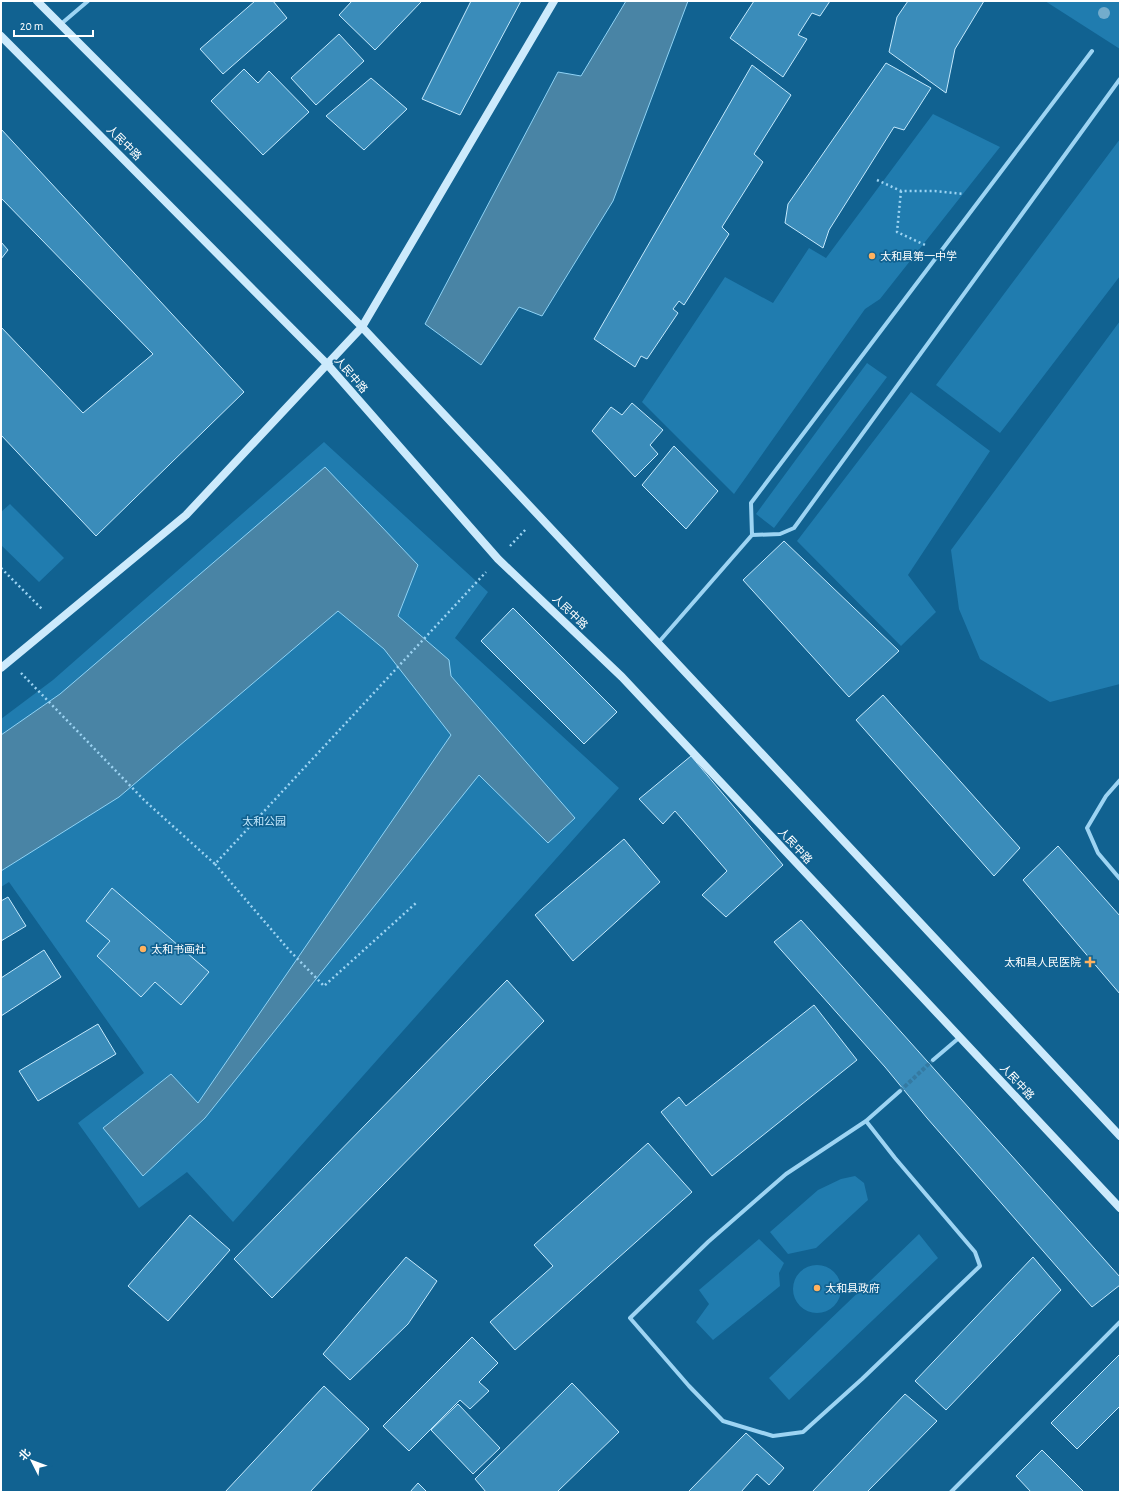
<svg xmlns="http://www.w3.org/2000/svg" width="1121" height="1493" font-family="'Alegreya Sans','Noto Sans SC',sans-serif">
  <rect width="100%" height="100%" fill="#116291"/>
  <!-- green -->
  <path fill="#207caf" d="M 1045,1 L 1120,1 L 1120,49 Z
    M 933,114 L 1000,147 L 880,299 L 865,309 L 734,494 L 642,402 L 725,277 L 773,303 L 809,248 L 826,258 Z
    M 1120,139 L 1120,276 L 1000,433 L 936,385 Z
    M 1120,321 L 1120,684 L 1050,702 L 980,659 L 959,609 L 951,550 Z
    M 867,363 L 887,377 L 774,528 L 756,514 Z
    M 911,392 L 990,451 L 908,575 L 936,612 L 901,646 L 797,541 Z
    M 324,442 L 488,592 L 455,638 L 619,788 L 233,1222 L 187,1172 L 139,1208 L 78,1123 L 144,1073 L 9,882 L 1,887 L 1,719 L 53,680 Z
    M 10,504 L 64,558 L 39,582 L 1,545 L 1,512 Z
    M 855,1176 L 864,1183 L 868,1200 L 816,1248 L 788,1254 L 770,1232 L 818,1190 L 841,1179 Z
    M 919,1234 L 938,1258 L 789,1400 L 769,1378 Z
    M 759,1239 L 784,1263 L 779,1273 L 780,1286 L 713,1340 L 696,1322 L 709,1304 L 699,1290 Z
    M793 1289a24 24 0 1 1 48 0a24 24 0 1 1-48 0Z"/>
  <!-- water -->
  <path fill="#4984a5" stroke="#8fd3f6" d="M 626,1 L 688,1 L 613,201 L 542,316 L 519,307 L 481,365 L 425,324 L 558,72 L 581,76 Z
    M 325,467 L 418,565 L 398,616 L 449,660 L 451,676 L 575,818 L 548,843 L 479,775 L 205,1118 L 143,1176 L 103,1128 L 171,1074 L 198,1103 L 451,735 L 384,649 L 338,611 L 119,797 L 1,871 L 1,735 L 60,694 Z"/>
  <!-- building -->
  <path fill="#3a8cba" stroke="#c4e9fd" d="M 255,1 L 273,1 L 287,18 L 223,74 L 200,49 Z
    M 352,1 L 420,1 L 421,2 L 375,50 L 339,15 Z
    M 471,1 L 521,1 L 460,115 L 422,99 Z
    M 754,1 L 830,1 L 820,16 L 812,13 L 798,35 L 807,39 L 783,77 L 730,38 Z
    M 908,1 L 984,1 L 955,49 L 946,93 L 889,52 L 897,17 Z
    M 339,34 L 364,61 L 316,105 L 291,78 Z
    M 886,63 L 931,88 L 904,130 L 894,127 L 829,230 L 823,248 L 785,223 L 788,204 Z
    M 752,65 L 791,95 L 754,154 L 763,162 L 722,227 L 729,234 L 684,305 L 679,301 L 673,309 L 678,313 L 647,359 L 641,356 L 635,367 L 594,339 Z
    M 244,69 L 258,83 L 269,71 L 309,112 L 263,155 L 211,101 Z
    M 371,78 L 407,109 L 364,150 L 326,116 Z
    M 1,129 L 244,392 L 96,536 L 1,435 L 1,327 L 83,413 L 153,354 L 1,198 Z
    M 1,242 L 8,250 L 1,259 Z
    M 632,403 L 663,430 L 650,445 L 658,454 L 635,477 L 592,431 L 611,407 L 622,415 Z
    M 674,446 L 718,491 L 686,529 L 642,485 Z
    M 784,541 L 899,651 L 849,697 L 743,580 Z
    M 513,608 L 617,712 L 584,744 L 481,641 Z
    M 883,695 L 1020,848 L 994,876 L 856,720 Z
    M 691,756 L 783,865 L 726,917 L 702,895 L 727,871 L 675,811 L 663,824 L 639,799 Z
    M 624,839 L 660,882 L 573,961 L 535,915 Z
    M 1058,846 L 1120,916 L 1120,994 L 1023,880 Z
    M 112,888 L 209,972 L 181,1005 L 155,982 L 141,997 L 97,956 L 110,941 L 86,921 Z
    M 8,897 L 26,926 L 1,941 L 1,901 Z
    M 801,920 L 1120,1277 L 1120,1285 L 1092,1307 L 927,1118 L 885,1067 L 774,942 Z
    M 44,950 L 61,977 L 1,1016 L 1,978 Z
    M 507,980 L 544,1021 L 272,1298 L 234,1259 Z
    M 814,1005 L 857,1060 L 712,1176 L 661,1112 L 679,1097 L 686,1106 Z
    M 98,1024 L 116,1054 L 38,1101 L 19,1071 Z
    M 648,1143 L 692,1192 L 515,1350 L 490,1322 L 553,1266 L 534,1245 Z
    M 190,1215 L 230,1250 L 168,1321 L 128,1286 Z
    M 406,1257 L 437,1281 L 408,1324 L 350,1380 L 323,1354 Z
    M 1033,1257 L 1061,1290 L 946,1410 L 915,1381 Z
    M 472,1337 L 498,1363 L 479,1382 L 489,1391 L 470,1409 L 460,1400 L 409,1451 L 383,1426 Z
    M 1120,1354 L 1120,1406 L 1077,1449 L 1051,1423 Z
    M 572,1383 L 619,1432 L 557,1492 L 486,1492 L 475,1479 Z
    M 324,1386 L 369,1429 L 310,1492 L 225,1492 Z
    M 905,1394 L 937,1421 L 867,1492 L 812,1492 Z
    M 458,1404 L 500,1448 L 473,1474 L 431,1430 Z
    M 746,1433 L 784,1468 L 769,1485 L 757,1474 L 741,1492 L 688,1492 Z
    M 1042,1450 L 1084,1492 L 1031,1492 L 1016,1476 Z
    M 418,1483 L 427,1492 L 410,1492 Z"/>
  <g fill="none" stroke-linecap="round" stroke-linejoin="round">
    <!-- street-tunnel -->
    <path stroke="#357aa2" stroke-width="4" stroke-dasharray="4 2" stroke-linecap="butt" d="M 900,1091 L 933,1060"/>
    <!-- path -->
    <path stroke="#9dd4f3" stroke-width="2.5" stroke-dasharray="2 3" stroke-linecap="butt" d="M 877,180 L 901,191 L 935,191 L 964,194
      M 901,191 L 897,232 L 925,245
      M 510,546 L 527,528
      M 1,568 L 43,610
      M 21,673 L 145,801 L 215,864 L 486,572
      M 215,864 L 289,950 L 324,986 L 416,903"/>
    <!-- street -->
    <path stroke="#9dd4f3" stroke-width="4" d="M 61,24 L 88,1
      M 752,535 L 780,534 L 794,528 L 1120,79
      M 658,643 L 752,535 L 751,503 L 1092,51
      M 1120,780 L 1106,796 L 1087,828 L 1098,853 L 1120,879
      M 933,1060 L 960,1037
      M 866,1121 L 895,1158 L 975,1252 L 980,1266 L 862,1379 L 803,1432 L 773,1436 L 723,1421 L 689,1386 L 630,1318 L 708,1242 L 786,1174 L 866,1121 L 900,1091
      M 951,1492 L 1120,1322"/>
    <!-- secondary -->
    <path stroke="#cceafc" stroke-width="8" d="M 37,1 L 362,327 L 1120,1136
      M 1,36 L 327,364 L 498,559 L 622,677 L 1120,1208
      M 1,668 L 186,515 L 362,327 L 554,1"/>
  </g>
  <!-- trees -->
  <circle fill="#73accc" cx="1104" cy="13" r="6"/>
  <!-- markers -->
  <g fill="#ffb25f" stroke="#116291" stroke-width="1.5">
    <circle cx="872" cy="256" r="4"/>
    <circle cx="143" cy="949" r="4"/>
    <path d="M1088 956h4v4h4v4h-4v4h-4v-4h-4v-4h4z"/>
    <circle cx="817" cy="1288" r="4"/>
  </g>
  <g text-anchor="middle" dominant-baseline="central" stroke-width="3.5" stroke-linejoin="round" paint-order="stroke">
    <!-- street labels -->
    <g font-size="11" fill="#fff" stroke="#116291">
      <text transform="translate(124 143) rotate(45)">人民中路</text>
      <text transform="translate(351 375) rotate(49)">人民中路</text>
      <text transform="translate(570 612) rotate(44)">人民中路</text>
      <text transform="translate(795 846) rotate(47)">人民中路</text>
      <text transform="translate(1017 1082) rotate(47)">人民中路</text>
    </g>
    <!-- poi labels -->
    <g font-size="11" fill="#fff" stroke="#116291" text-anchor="start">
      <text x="880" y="256">太和县第一中学</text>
      <text x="151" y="949">太和书画社</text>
      <text x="1081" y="962" text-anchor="end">太和县人民医院</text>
      <text x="825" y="1288">太和县政府</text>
    </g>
    <!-- park labels -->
    <g font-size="11" fill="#c4e9fd" stroke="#116291">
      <text x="264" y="821">太和公园</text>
    </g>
  </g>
  <!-- border -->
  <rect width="1121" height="1493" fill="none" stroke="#ffffff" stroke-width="4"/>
  <!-- north arrow -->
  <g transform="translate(32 1461) rotate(312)" stroke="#116291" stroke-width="3" paint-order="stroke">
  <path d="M0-3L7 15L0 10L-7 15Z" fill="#ffffff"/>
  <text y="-6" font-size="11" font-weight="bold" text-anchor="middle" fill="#ffffff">北</text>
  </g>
  <!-- scale -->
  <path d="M14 30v6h79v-6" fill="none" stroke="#ffffff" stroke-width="2"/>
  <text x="20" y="30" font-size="12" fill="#ffffff" stroke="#116291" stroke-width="3" paint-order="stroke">20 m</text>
</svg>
